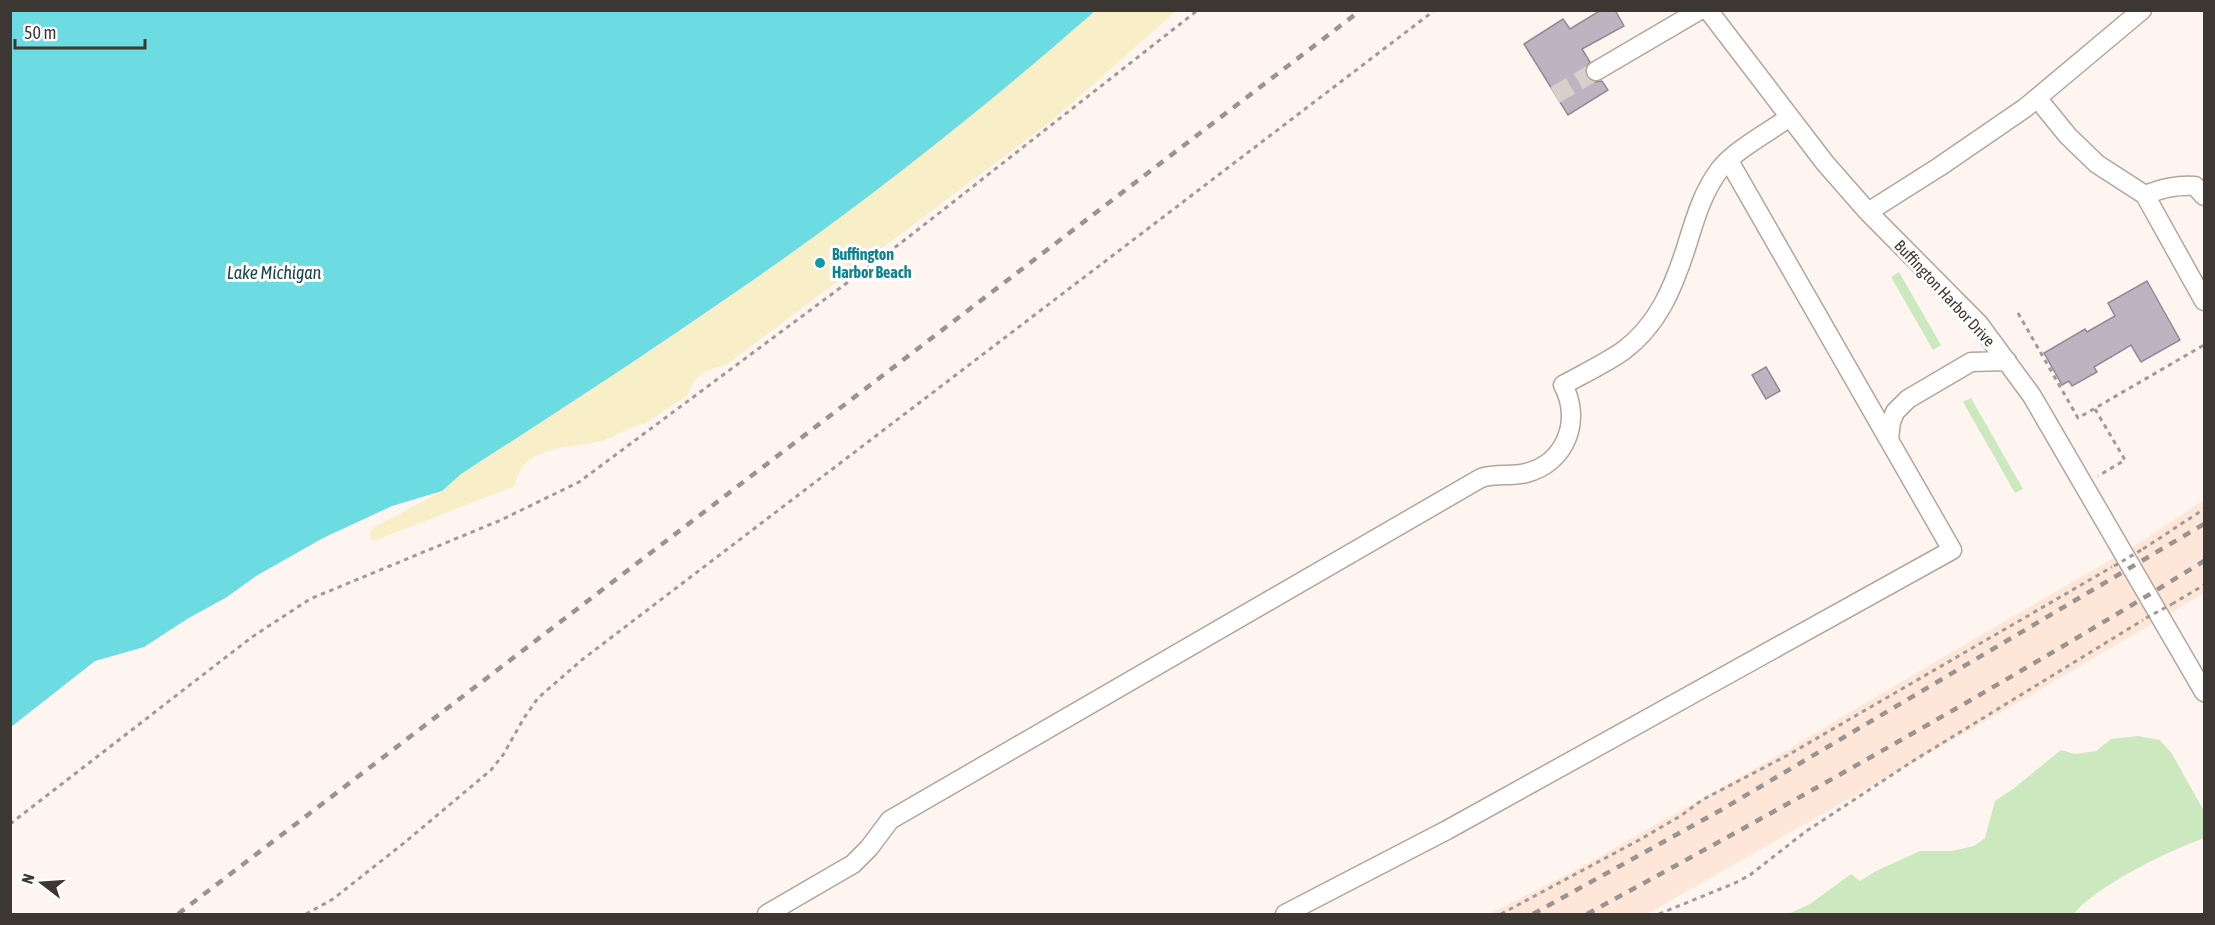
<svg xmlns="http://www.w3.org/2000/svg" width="2215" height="925" font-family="'Asap Condensed',sans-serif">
  <rect width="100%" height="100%" fill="#fff5f0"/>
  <!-- built -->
  <path fill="#fee7d9" d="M 2204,500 L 2204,593 L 2012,706 L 1647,914 L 1489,914 L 1572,872 L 1772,759 L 1911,676 L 2139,543 Z"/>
  <!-- green -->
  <path fill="#cce8be" d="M 1899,272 L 1941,345 L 1933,350 L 1891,277 Z
    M 1971,398 L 2023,489 L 2015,493 L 1963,402 Z
    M 2138,736 L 2160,740 L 2172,754 L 2204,811 L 2204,838 C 2169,851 2097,885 2074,914 L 1788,914 L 1810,904 L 1851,874 L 1860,881 L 1876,871 L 1920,851 L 1952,851 L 1974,846 L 1985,838 L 1995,801 L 2013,789 L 2061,750 L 2075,754 L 2096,751 L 2111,739 Z"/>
  <!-- sand -->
  <path fill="#f8eec8" d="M 1095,11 L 1176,11 L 1054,119 L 726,365 C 706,370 694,374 688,395 L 644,424 C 630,426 618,435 604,440 C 572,450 523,442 515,486 L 376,540 L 371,540 L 369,535 L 373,528 L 442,491 L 461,474 C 583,395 706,317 823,230 C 917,160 1007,86 1095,11 Z"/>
  <!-- water -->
  <path fill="#6cdbe2" d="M 11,10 L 1095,10 L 1095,11 C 980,112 857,209 730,296 C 642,357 551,416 461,474 L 442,491 L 392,506 L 323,538 L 256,576 L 227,597 L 187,619 L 144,647 L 95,661 L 11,727 Z"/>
  <!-- building -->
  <path fill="#beb4c1" stroke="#928995" stroke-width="1.5" d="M 1601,10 L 1615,10 L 1624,26 L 1582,49 L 1590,62 L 1585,70 L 1587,77 L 1595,82 L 1602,81 L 1608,90 L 1568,115 L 1524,44 L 1563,19 L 1570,29 Z
    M 2147,281 L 2180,340 L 2141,362 L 2131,345 L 2094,367 L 2097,372 L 2072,386 L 2069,381 L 2062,385 L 2044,353 L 2085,329 L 2087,332 L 2115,316 L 2108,303 Z
    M 1766,367 L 1780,391 L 1766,399 L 1752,375 Z"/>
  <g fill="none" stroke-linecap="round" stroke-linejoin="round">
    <!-- minor-tunnel -->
    <path stroke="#d8cfca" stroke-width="18" stroke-dasharray="18 9" stroke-linecap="butt" d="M 1555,95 L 1596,71"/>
    <defs>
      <path id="minor" d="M 1708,10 L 1825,163 L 1868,212 L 1979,324 L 2032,396 L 2204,692
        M 1596,71 L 1700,10
        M 2037,98 L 2068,136 L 2097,164 L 2145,195 L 2204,301
        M 2145,195 C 2163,188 2176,185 2195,186 L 2204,196
        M 1868,212 L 1939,167 L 2025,108 L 2142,10
        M 1889,439 L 1891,422 L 1895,412 L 1908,399 L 1971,362 L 2007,361
        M 767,914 L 853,864 L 869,848 L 890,820 L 1481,478 C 1496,473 1511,477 1526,473 C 1566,463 1582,420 1563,385 C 1583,374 1604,364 1623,351 C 1658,325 1673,288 1686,248 C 1695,219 1702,193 1720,169 C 1735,150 1770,131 1790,117
        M 1285,914 L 1447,830 L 1952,550 L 1729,161"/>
    </defs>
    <!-- minor casing -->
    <use href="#minor" stroke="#b3a59c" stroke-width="21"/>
    <!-- path -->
    <path stroke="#a29a96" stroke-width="3" stroke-dasharray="4.5 4.5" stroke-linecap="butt" d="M 2018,313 L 2078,418 L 2204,345
      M 2095,409 L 2125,460 L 2098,476
      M 2143,549 L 2204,509
      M 2172,604 L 2204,585
      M 10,824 L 252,637 L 310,599 L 501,520 L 579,482 L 906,239 L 1198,10
      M 306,914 L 333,899 L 404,843 L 491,770 L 503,755 L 524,718 L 538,698 L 583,659 L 1435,10
      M 1501,914 L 1641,839 L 1682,815 L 1702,800 L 1788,755 L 2112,567
      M 1659,914 L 1735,883 L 1750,875 L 1805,832 L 1913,761 L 2143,620"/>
    <!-- minor -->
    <use href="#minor" stroke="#fff" stroke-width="18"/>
    <!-- rail -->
    <path stroke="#9b938f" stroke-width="4.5" stroke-dasharray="8 8" stroke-linecap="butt" d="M 178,914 L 1361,10
      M 1533,914 L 1721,810 L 2204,524
      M 1587,914 C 1795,801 2003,685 2204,561"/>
    <!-- path-bridge -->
    <path stroke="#a29a96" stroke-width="3" stroke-dasharray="4.5 4.5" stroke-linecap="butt" d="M 2114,566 L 2143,549
      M 2146,618 L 2172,604"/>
  </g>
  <!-- markers -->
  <circle fill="#0f9aa8" stroke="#fff" stroke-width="2" cx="820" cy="263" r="6"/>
  <g text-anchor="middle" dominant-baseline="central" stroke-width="6" stroke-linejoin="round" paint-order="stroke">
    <!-- culture labels -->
    <g font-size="16" font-weight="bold" fill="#0d838f" stroke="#fff" text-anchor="start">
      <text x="832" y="254">Buffington<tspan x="832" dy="18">Harbor Beach</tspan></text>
    </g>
    <!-- street labels -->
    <g font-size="16" fill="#3d3734" stroke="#fff">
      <text transform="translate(1945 293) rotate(47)">Buffington Harbor Drive</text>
    </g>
    <!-- water labels -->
    <g font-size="18" font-style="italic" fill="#14474a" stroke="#fff">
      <text x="274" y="272">Lake Michigan</text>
    </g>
  </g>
  <!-- border -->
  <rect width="2215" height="925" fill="none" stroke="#3d3734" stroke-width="24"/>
  <!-- north arrow -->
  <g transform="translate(42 883) rotate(287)" stroke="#ffffff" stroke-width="4.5" paint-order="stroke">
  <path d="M0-4.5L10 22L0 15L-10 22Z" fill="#3d3734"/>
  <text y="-9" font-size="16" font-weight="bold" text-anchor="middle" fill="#3d3734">N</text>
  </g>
  <!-- scale -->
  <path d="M15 39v9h130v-9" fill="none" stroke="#3d3734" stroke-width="3"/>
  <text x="24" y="39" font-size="18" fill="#3d3734" stroke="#ffffff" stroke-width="4.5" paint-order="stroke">50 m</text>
</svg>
